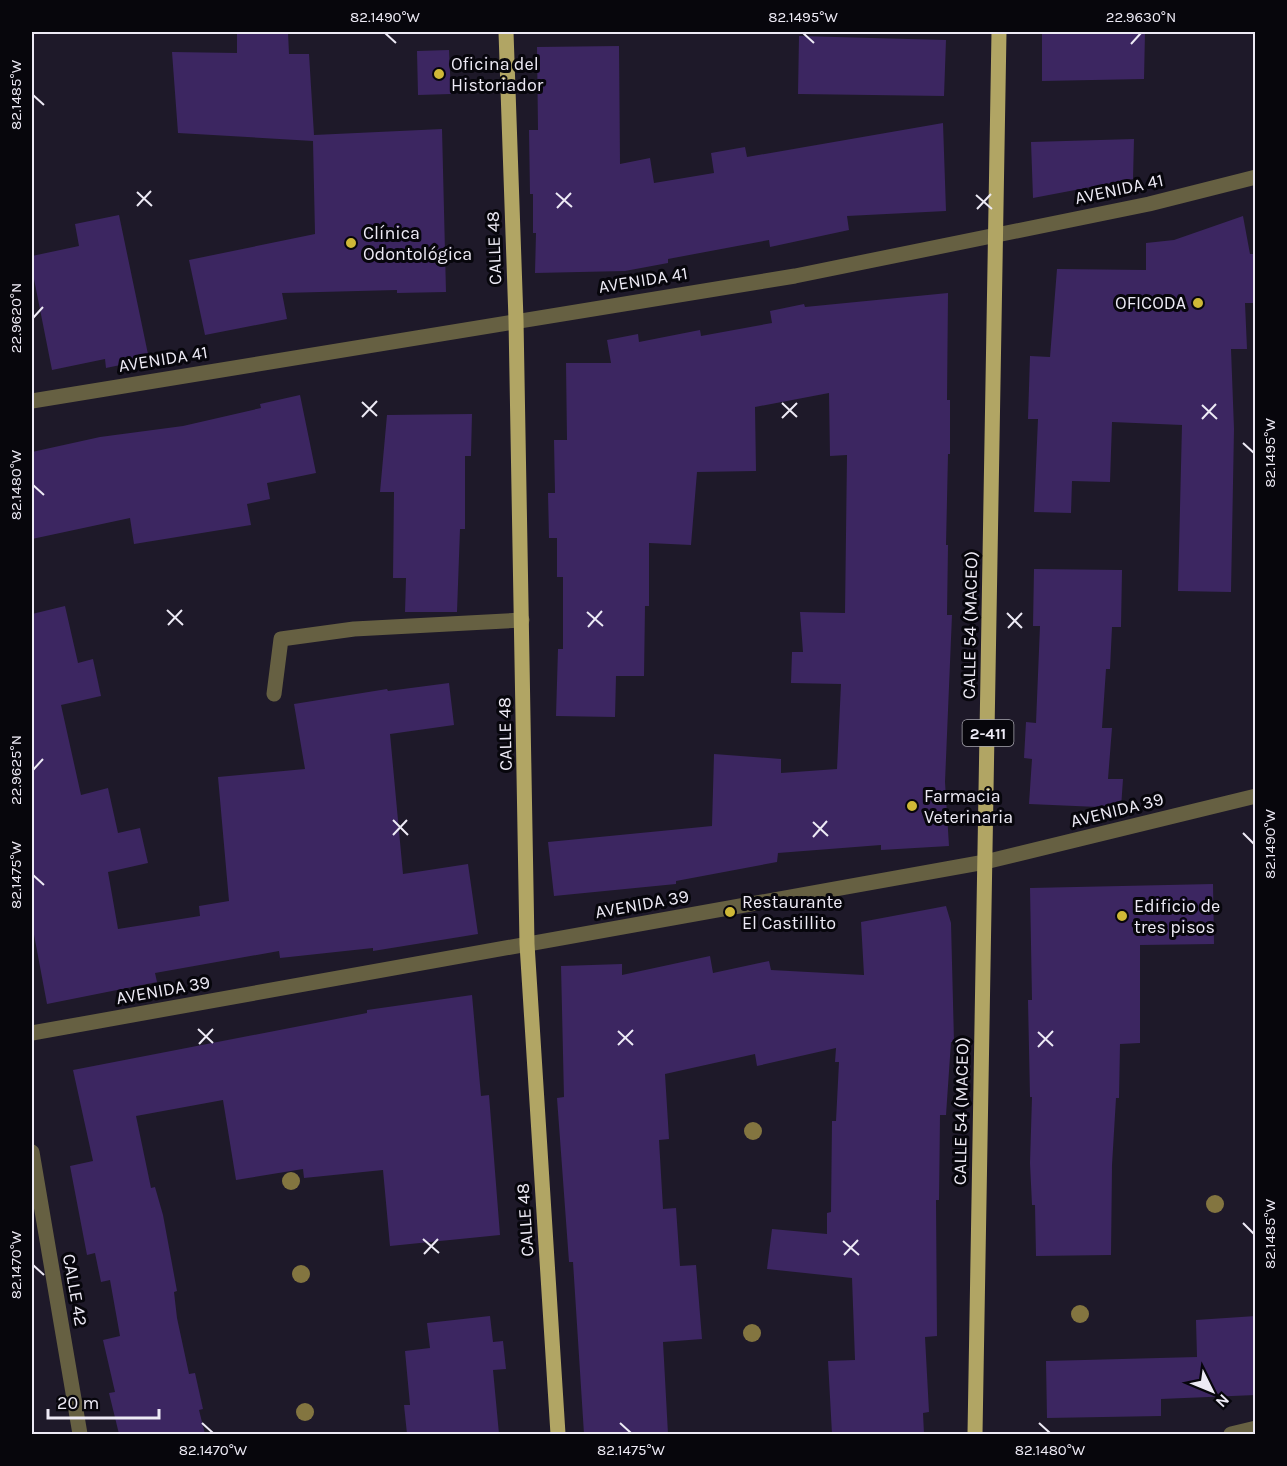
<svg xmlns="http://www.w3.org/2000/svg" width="1287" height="1466" font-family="Karla,sans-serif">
  <rect width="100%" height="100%" fill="#1e1929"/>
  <!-- building -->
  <path fill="#3c2661" d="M 237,32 L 288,32 L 289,54 L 309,54 L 314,135 L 442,129 L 446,292 L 397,293 L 397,290 L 282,293 L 287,319 L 205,335 L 189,260 L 315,234 L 313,141 L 178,133 L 172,52 L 237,53 Z
    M 1145,32 L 1144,79 L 1042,81 L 1042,34 Z
    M 799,36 L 946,40 L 944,96 L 798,94 Z
    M 619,46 L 620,164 L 650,158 L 654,183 L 714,173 L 711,153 L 745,147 L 747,157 L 943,123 L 946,211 L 847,216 L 849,230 L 770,247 L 769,240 L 668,259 L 668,263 L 625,271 L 535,273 L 536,233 L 533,233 L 533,194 L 530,194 L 529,130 L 538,130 L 537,47 Z
    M 449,50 L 451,94 L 418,95 L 417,51 Z
    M 1134,139 L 1133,179 L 1033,198 L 1031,142 Z
    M 119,215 L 149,359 L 106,368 L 105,359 L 52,370 L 32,269 L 32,256 L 79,246 L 75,224 Z
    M 1243,216 L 1250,254 L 1256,254 L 1256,303 L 1245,303 L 1247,349 L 1231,349 L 1234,429 L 1231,592 L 1178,591 L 1182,425 L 1112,422 L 1110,482 L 1072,481 L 1071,513 L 1034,512 L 1038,419 L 1028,419 L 1030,356 L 1050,357 L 1057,269 L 1146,270 L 1146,243 L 1174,240 Z
    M 948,293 L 947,400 L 950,400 L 950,454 L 948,454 L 946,545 L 948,545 L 947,615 L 952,615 L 945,782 L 949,846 L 881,850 L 881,845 L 778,853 L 777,862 L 676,881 L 676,884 L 554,896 L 548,842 L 712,826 L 714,754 L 781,759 L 781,773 L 837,769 L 841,684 L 791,683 L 792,652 L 803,652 L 800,612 L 845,613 L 847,455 L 830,456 L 829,393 L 755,407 L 756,471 L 697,472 L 691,545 L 649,543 L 649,606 L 645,606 L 644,676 L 616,676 L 615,717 L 556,716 L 558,649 L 563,649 L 563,577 L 557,577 L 557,538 L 549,538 L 548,493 L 555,493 L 554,440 L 567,440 L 566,363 L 611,363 L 607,340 L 638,334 L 639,342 L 700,330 L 701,336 L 772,323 L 770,311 L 804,304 L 805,307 Z
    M 300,395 L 316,473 L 267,483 L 270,499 L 247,504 L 251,525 L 134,544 L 130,518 L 32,539 L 32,452 L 100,437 L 183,426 L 261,408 L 260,404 Z
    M 472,414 L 471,456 L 465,456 L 465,529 L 460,529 L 457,612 L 405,612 L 406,578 L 393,578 L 394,492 L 380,492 L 387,415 Z
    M 1034,569 L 1122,570 L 1121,627 L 1112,627 L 1110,669 L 1106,669 L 1102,728 L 1112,728 L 1108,779 L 1123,779 L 1121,808 L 1029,804 L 1032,759 L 1024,758 L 1026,722 L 1036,723 L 1040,626 L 1033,626 Z
    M 65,606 L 78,663 L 93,659 L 101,696 L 61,705 L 81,795 L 108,788 L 118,833 L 140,828 L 148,863 L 108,872 L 118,929 L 200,916 L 199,906 L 229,901 L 218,777 L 305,769 L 294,704 L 387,689 L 388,691 L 449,683 L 454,725 L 390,734 L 403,874 L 468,864 L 478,934 L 373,951 L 373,948 L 280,958 L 279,951 L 155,973 L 157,982 L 47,1004 L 32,924 L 32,614 Z
    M 1213,884 L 1214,944 L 1140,945 L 1140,1043 L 1120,1044 L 1119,1098 L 1116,1098 L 1112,1165 L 1111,1255 L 1036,1256 L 1035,1205 L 1032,1205 L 1030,1163 L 1032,1097 L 1030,1097 L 1028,1000 L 1032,1000 L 1030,888 Z
    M 946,906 L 951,923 L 954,1042 L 951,1042 L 946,1115 L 940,1115 L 939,1200 L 936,1200 L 937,1336 L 925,1337 L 929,1412 L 923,1413 L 924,1434 L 832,1434 L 828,1361 L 855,1360 L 852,1278 L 767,1269 L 772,1229 L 827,1234 L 827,1213 L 831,1212 L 832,1121 L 836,1121 L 839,1062 L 835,1062 L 836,1048 L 757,1066 L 755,1054 L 665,1074 L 669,1139 L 659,1140 L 663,1209 L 676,1208 L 680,1266 L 696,1265 L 702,1339 L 663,1342 L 668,1434 L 584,1434 L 573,1262 L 569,1262 L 557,1098 L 564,1097 L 561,966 L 622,964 L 622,975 L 710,956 L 713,973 L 769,961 L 771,970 L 864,975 L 861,922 Z
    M 472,995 L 481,1096 L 489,1095 L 500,1235 L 390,1246 L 383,1170 L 304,1178 L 303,1169 L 236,1180 L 223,1100 L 136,1116 L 151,1188 L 155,1187 L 163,1215 L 177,1291 L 174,1292 L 177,1318 L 189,1374 L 195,1373 L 203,1409 L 199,1410 L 205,1434 L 119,1434 L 109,1393 L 115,1392 L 103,1340 L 120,1336 L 110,1280 L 101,1282 L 95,1253 L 87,1255 L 70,1166 L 93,1161 L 73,1070 L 367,1013 L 367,1010 Z
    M 490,1316 L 493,1342 L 503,1341 L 506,1369 L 493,1370 L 499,1434 L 407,1434 L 404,1405 L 410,1405 L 405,1351 L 430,1348 L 427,1323 Z
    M 1256,1316 L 1256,1395 L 1161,1399 L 1161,1416 L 1047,1418 L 1046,1361 L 1197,1357 L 1196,1320 Z"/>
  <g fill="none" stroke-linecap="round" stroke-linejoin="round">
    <!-- lane -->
    <path stroke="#666042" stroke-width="15" d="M 274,694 L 281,639 L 354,629 L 522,620"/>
    <!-- street -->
    <path stroke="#666042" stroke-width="15" d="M 32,401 L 795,276 L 1149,204 L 1256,177
      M 32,1033 L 985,862 L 1256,796
      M 32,1152 L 80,1434
      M 1231,1434 L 1256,1428"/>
    <!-- primary -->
    <path stroke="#b1a564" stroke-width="15" d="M 506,32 L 516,320 L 527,944 L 558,1434
      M 975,1434 L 999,32"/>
  </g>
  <!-- trees -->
  <g fill="#837540">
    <circle cx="753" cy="1131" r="9"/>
    <circle cx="291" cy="1181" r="9"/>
    <circle cx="1215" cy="1204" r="9"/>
    <circle cx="301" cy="1274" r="9"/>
    <circle cx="1080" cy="1314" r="9"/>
    <circle cx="752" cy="1333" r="9"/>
    <circle cx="305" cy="1412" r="9"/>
  </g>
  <!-- ticks -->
  <path fill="none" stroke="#edeaf5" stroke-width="2" d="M 385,33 L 396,43M 803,33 L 814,43M 1131,44 L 1141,33M 33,95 L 44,105M 137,192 L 152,206M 556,193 L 572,207M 976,195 L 992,209M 137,206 L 151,191M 557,208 L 571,193M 977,209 L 991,194M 33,318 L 43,307M 362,402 L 377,416M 782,403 L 797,417M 1202,405 L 1217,419M 362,417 L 377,401M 782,418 L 797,403M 1202,419 L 1216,404M 1243,443 L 1254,453M 33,485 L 44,495M 167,610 L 183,625M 587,612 L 603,626M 1007,613 L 1022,628M 168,625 L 182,610M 588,627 L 602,611M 1008,628 L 1022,613M 33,770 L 43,759M 393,820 L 408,835M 813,822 L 828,836M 1243,833 L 1254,844M 393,835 L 407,820M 813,837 L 827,821M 33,875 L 44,885M 198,1029 L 213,1043M 618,1031 L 633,1045M 1038,1032 L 1053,1046M 199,1044 L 213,1029M 618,1045 L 633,1030M 1038,1047 L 1053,1031M 1243,1223 L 1254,1234M 423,1239 L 439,1253M 843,1241 L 859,1255M 424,1254 L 438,1239M 844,1255 L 858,1240M 33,1265 L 44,1275M 202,1423 L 213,1433M 620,1423 L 631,1433M 1039,1423 L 1050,1433"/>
  <!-- markers -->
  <g fill="#cfb837" stroke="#07060c" stroke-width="2">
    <circle cx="439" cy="74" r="6"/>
    <circle cx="351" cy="243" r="6"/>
    <circle cx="1198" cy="303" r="6"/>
    <circle cx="912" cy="806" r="6"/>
    <circle cx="730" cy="912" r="6"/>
    <circle cx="1122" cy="916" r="6"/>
  </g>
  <g text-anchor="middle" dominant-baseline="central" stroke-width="6" stroke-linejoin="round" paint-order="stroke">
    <!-- shield labels -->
    <rect fill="#07060c" stroke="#a8a6af" stroke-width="1.5" x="962.5" y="720" width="51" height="26" rx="4.5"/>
    <g font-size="16" font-weight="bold" fill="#edeaf5">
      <text x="988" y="733">2-411</text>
    </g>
    <!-- poi labels -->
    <g font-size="18" fill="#edeaf5" stroke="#07060c" text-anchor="start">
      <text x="451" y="64">Oficina del<tspan x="451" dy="21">Historiador</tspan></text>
      <text x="363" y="233">Clínica<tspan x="363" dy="21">Odontológica</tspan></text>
      <text x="1186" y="303" text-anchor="end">OFICODA</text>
      <text x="924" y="796">Farmacia<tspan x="924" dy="21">Veterinaria</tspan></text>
      <text x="742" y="902">Restaurante<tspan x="742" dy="21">El Castillito</tspan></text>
      <text x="1134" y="906">Edificio de<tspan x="1134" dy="21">tres pisos</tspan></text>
    </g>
    <!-- street labels -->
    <g font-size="18" fill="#edeaf5" stroke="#07060c">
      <text transform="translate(1119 189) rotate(-12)">AVENIDA 41</text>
      <text transform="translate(494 248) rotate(-92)">CALLE 48</text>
      <text transform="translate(643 280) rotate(-9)">AVENIDA 41</text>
      <text transform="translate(163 359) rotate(-9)">AVENIDA 41</text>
      <text transform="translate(970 625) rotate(-89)">CALLE 54 (MACEO)</text>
      <text transform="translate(505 734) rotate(-91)">CALLE 48</text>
      <text transform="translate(1117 810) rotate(-14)">AVENIDA 39</text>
      <text transform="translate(642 904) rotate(-10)">AVENIDA 39</text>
      <text transform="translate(163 990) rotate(-10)">AVENIDA 39</text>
      <text transform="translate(961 1111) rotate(-89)">CALLE 54 (MACEO)</text>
      <text transform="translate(525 1220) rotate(-94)">CALLE 48</text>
      <text transform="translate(75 1290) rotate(80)">CALLE 42</text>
    </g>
  </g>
  <!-- border -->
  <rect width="1287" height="1466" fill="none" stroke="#07060c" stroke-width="66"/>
  <!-- north arrow -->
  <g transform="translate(1212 1391) rotate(133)" stroke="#07060c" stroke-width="4.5" paint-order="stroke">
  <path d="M0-4.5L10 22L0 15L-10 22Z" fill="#edeaf5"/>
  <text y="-9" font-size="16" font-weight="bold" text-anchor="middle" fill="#edeaf5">N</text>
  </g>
  <!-- scale -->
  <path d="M48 1409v9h111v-9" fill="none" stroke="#edeaf5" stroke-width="3"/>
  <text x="57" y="1409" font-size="18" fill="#edeaf5" stroke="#07060c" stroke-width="4.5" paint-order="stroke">20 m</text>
  <rect x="33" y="33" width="1221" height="1400" fill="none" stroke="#edeaf5" stroke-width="2"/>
  <g font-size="15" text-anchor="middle" fill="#edeaf5">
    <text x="385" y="22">82.1490°W</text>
    <text x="803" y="22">82.1495°W</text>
    <text x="1141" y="22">22.9630°N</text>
    <text transform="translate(16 95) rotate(-90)" y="5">82.1485°W</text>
    <text transform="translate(16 318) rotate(-90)" y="5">22.9620°N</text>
    <text transform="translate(1270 453) rotate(-90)" y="5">82.1495°W</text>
    <text transform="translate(16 485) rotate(-90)" y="5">82.1480°W</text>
    <text transform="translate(16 770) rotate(-90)" y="5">22.9625°N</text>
    <text transform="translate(1270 844) rotate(-90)" y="5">82.1490°W</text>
    <text transform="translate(16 875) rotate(-90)" y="5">82.1475°W</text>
    <text transform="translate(1270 1234) rotate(-90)" y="5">82.1485°W</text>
    <text transform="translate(16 1265) rotate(-90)" y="5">82.1470°W</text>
    <text x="213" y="1455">82.1470°W</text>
    <text x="631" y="1455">82.1475°W</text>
    <text x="1050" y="1455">82.1480°W</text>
  </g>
</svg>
